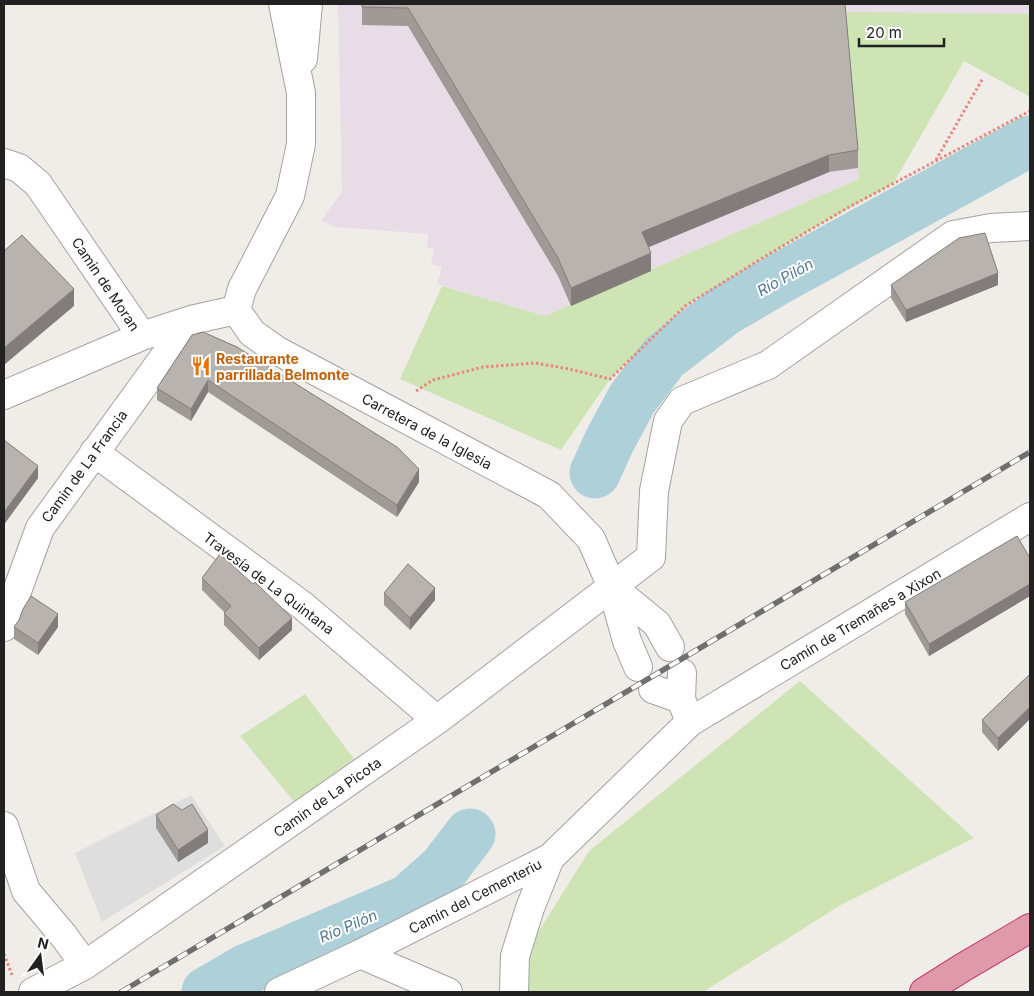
<svg xmlns="http://www.w3.org/2000/svg" width="1034" height="996" font-family="Inter,sans-serif">
  <rect width="100%" height="100%" fill="#f0ede9"/>
  <!-- residential -->
  <path fill="#dfdede" d="M 191,795 L 225,846 L 102,922 L 75,853 Z"/>
  <!-- industrial -->
  <path fill="#e8dce7" d="M 338,4 L 1030,4 L 1030,14 L 845,13 L 859,179 L 545,316 L 437,284 L 442,267 L 431,264 L 434,249 L 427,247 L 428,234 L 336,227 L 321,221 L 342,192 Z"/>
  <!-- grass -->
  <path fill="#cee4b5" d="M 844,12 L 1030,14 L 1030,97 L 964,61 L 893,184 L 807,232 L 694,300 L 659,332 L 610,379 L 561,450 L 400,379 L 442,286 L 545,316 L 859,179 Z
    M 800,681 L 974,838 L 839,906 L 703,992 L 529,992 L 522,958 L 589,851 Z
    M 305,694 L 354,759 L 294,802 L 240,736 Z"/>
  <g fill="none" stroke-linecap="round" stroke-linejoin="round">
    <!-- river -->
    <path stroke="#aed1d9" stroke-width="51" d="M 595,473 L 609,442 L 632,399 L 664,357 L 724,311 L 777,280 L 1030,141
      M 207,992 L 245,970 L 408,900 L 444,868 L 470,834"/>
    <defs>
      <path id="minor" d="M 283,4 L 301,93 L 301,144 L 290,196 L 242,289 L 236,310 L 252,333 L 276,350 L 549,495 L 591,539 L 612,587 L 627,641 L 638,667
        M 303,59 L 308,4
        M 4,163 L 19,168 L 38,184 L 142,336
        M 4,395 L 142,336 L 191,320 L 236,310
        M 94,452 L 302,605 L 437,720
        M 612,587 L 657,624 L 670,647
        M 4,627 L 40,528 L 191,320
        M 682,673 L 681,699 L 690,722
        M 653,689 L 681,699
        M 4,826 L 26,891 L 63,935 L 85,965
        M 360,954 L 448,992
        M 33,992 L 85,965 L 437,720 L 651,557 L 654,491 L 668,421 L 682,401 L 768,365 L 953,235 L 991,228 L 1030,226
        M 279,992 L 360,954 L 550,858 L 690,722 L 1030,517
        M 514,992 L 515,956 L 530,908 L 550,858"/>
      <path id="highway" d="M 924,992 L 962,968 L 1030,928"/>
    </defs>
    <!-- minor casing -->
    <use href="#minor" stroke="#a2a2a2" stroke-width="30"/>
    <!-- highway casing -->
    <use href="#highway" stroke="#c83c72" stroke-width="30"/>
    <!-- path -->
    <path stroke="#eb867f" stroke-width="3" stroke-dasharray="2.5 2.5" stroke-linecap="butt" d="M 936,160 L 983,78
      M 416,391 L 433,380 L 483,367 L 535,363 L 569,369 L 610,379 L 685,306 L 764,257 L 849,207 L 1030,111
      M 4,954 L 12,975"/>
    <!-- minor -->
    <use href="#minor" stroke="#fff" stroke-width="28"/>
    <!-- highway -->
    <use href="#highway" stroke="#de9aa9" stroke-width="28"/>
    <defs>
      <path id="rail" d="M 121,992 L 1030,452"/>
    </defs>
    <!-- rail casing -->
    <use href="#rail" stroke="#6f6f6f" stroke-width="5.5"/>
    <!-- rail -->
    <use href="#rail" stroke="#fff" stroke-width="4" stroke-dasharray="11" stroke-linecap="butt"/>
  </g>
  <!-- wall -->
  <path fill="#9f9a96" d="M 362,4 L 845,4 L 858,150 L 858,168 L 829,172 L 648,247 L 651,271 L 571,306 L 558,276 L 408,26 L 362,25 Z
    M 891,285 L 998,285 L 906,322 L 891,298 Z
    M 192,335 L 419,482 L 397,517 L 208,392 L 191,421 L 157,400 L 157,388 Z
    M 4,440 L 38,478 L 5,523 L 4,522 Z
    M 1030,558 L 1030,596 L 929,656 L 905,614 L 905,602 Z
    M 202,578 L 292,630 L 259,660 L 224,625 L 224,613 L 225,613 L 202,590 Z
    M 384,593 L 435,600 L 410,630 L 384,605 Z
    M 14,627 L 58,627 L 38,655 L 14,639 Z
    M 1030,674 L 998,751 L 982,732 L 982,720 Z
    M 156,815 L 208,843 L 178,862 L 156,828 Z"/>
  <!-- shaded-wall -->
  <path fill="#827d7a" d="M 829,155 L 829,172 L 642,250 L 642,232 Z
    M 651,253 L 651,271 L 571,306 L 571,288 Z
    M 998,273 L 998,285 L 906,322 L 906,310 Z
    M 74,289 L 74,306 L 4,365 L 4,348 Z
    M 208,380 L 208,392 L 191,421 L 191,409 Z
    M 38,466 L 38,478 L 5,523 L 5,511 Z
    M 419,469 L 419,482 L 397,517 L 397,505 Z
    M 1030,584 L 1030,596 L 929,656 L 929,644 Z
    M 435,588 L 435,600 L 410,630 L 410,618 Z
    M 58,614 L 58,627 L 38,655 L 38,643 Z
    M 292,618 L 292,630 L 259,660 L 259,648 Z
    M 1030,707 L 1030,719 L 998,751 L 998,738 Z
    M 208,830 L 208,843 L 178,862 L 178,850 Z"/>
  <!-- building -->
  <path fill="#b9b3af" stroke="#827d7a" d="M 362,4 L 845,4 L 858,150 L 829,155 L 642,232 L 651,253 L 571,288 L 558,258 L 408,8 L 362,7 Z
    M 985,233 L 998,273 L 906,310 L 891,285 L 959,238 Z
    M 22,235 L 74,289 L 4,348 L 4,251 Z
    M 203,332 L 237,347 L 397,447 L 419,469 L 397,505 L 208,380 L 191,409 L 157,388 L 192,335 Z
    M 4,440 L 38,466 L 5,511 L 4,510 Z
    M 1017,536 L 1030,558 L 1030,584 L 929,644 L 905,602 Z
    M 220,554 L 253,584 L 255,582 L 292,618 L 259,648 L 224,613 L 231,606 L 202,578 Z
    M 408,564 L 435,588 L 410,618 L 384,593 Z
    M 31,596 L 58,614 L 38,643 L 14,627 L 19,620 L 23,609 Z
    M 1030,674 L 1030,707 L 998,738 L 982,720 Z
    M 173,804 L 182,810 L 192,804 L 208,830 L 178,850 L 156,815 Z"/>
  <!-- icons -->
  <defs>
    <symbol id="restaurant-bare" viewBox="-9 -9 18 18"><path d="M-5-6h1v4h1v-4h1v4h1v-4h1v5L-1.5 .5V6h-2V.5L-5-1ZM5-6V6H3V1.5H1.5Q1.5-4 5-6Z" fill="#e8710a" stroke="#fff" stroke-width="2.5" paint-order="stroke"/></symbol>
  </defs>
  <g fill-rule="evenodd">
    <use href="#restaurant-bare" x="187" y="352" width="28" height="28"/>
  </g>
  <g text-anchor="middle" dominant-baseline="central" stroke-width="4" stroke-linejoin="round" paint-order="stroke">
    <!-- street labels -->
    <g font-size="14" fill="#212121" stroke="#fff">
      <text transform="translate(106 284) rotate(56)">Camin de Moran</text>
      <text transform="translate(427 431) rotate(28)">Carretera de la Iglesia</text>
      <text transform="translate(84 466) rotate(-54)">Camin de La Francia</text>
      <text transform="translate(269 583) rotate(37)">Travesía de La Quintana</text>
      <text transform="translate(860 619) rotate(-31)">Camín de Tremañes a Xixon</text>
      <text transform="translate(327 797) rotate(-35)">Camin de La Picota</text>
      <text transform="translate(475 896) rotate(-27)">Camín del Cementeriu</text>
    </g>
    <!-- food labels -->
    <g font-size="14" font-weight="bold" fill="#c56008" stroke="#fff" text-anchor="start">
      <text x="216" y="358">Restaurante<tspan x="216" dy="16">parrillada Belmonte</tspan></text>
    </g>
    <!-- water labels -->
    <g font-size="15" font-style="italic" fill="#507798" stroke="#fff">
      <text transform="translate(785 277) rotate(-29)">Río Pilón</text>
      <text transform="translate(348 926) rotate(-23)">Río Pilón</text>
    </g>
  </g>
  <!-- border -->
  <rect width="1034" height="996" fill="none" stroke="#212121" stroke-width="10"/>
  <!-- north arrow -->
  <g transform="translate(40 956) rotate(14)" stroke="#ffffff" stroke-width="4" paint-order="stroke">
  <path d="M0-4L9 19L0 12L-9 19Z" fill="#212121"/>
  <text y="-8" font-size="14" font-weight="bold" text-anchor="middle" fill="#212121">N</text>
  </g>
  <!-- scale -->
  <path d="M859 38v8h85v-8" fill="none" stroke="#212121" stroke-width="2.5"/>
  <text x="866" y="38" font-size="15" fill="#212121" stroke="#ffffff" stroke-width="4" paint-order="stroke">20 m</text>
</svg>
